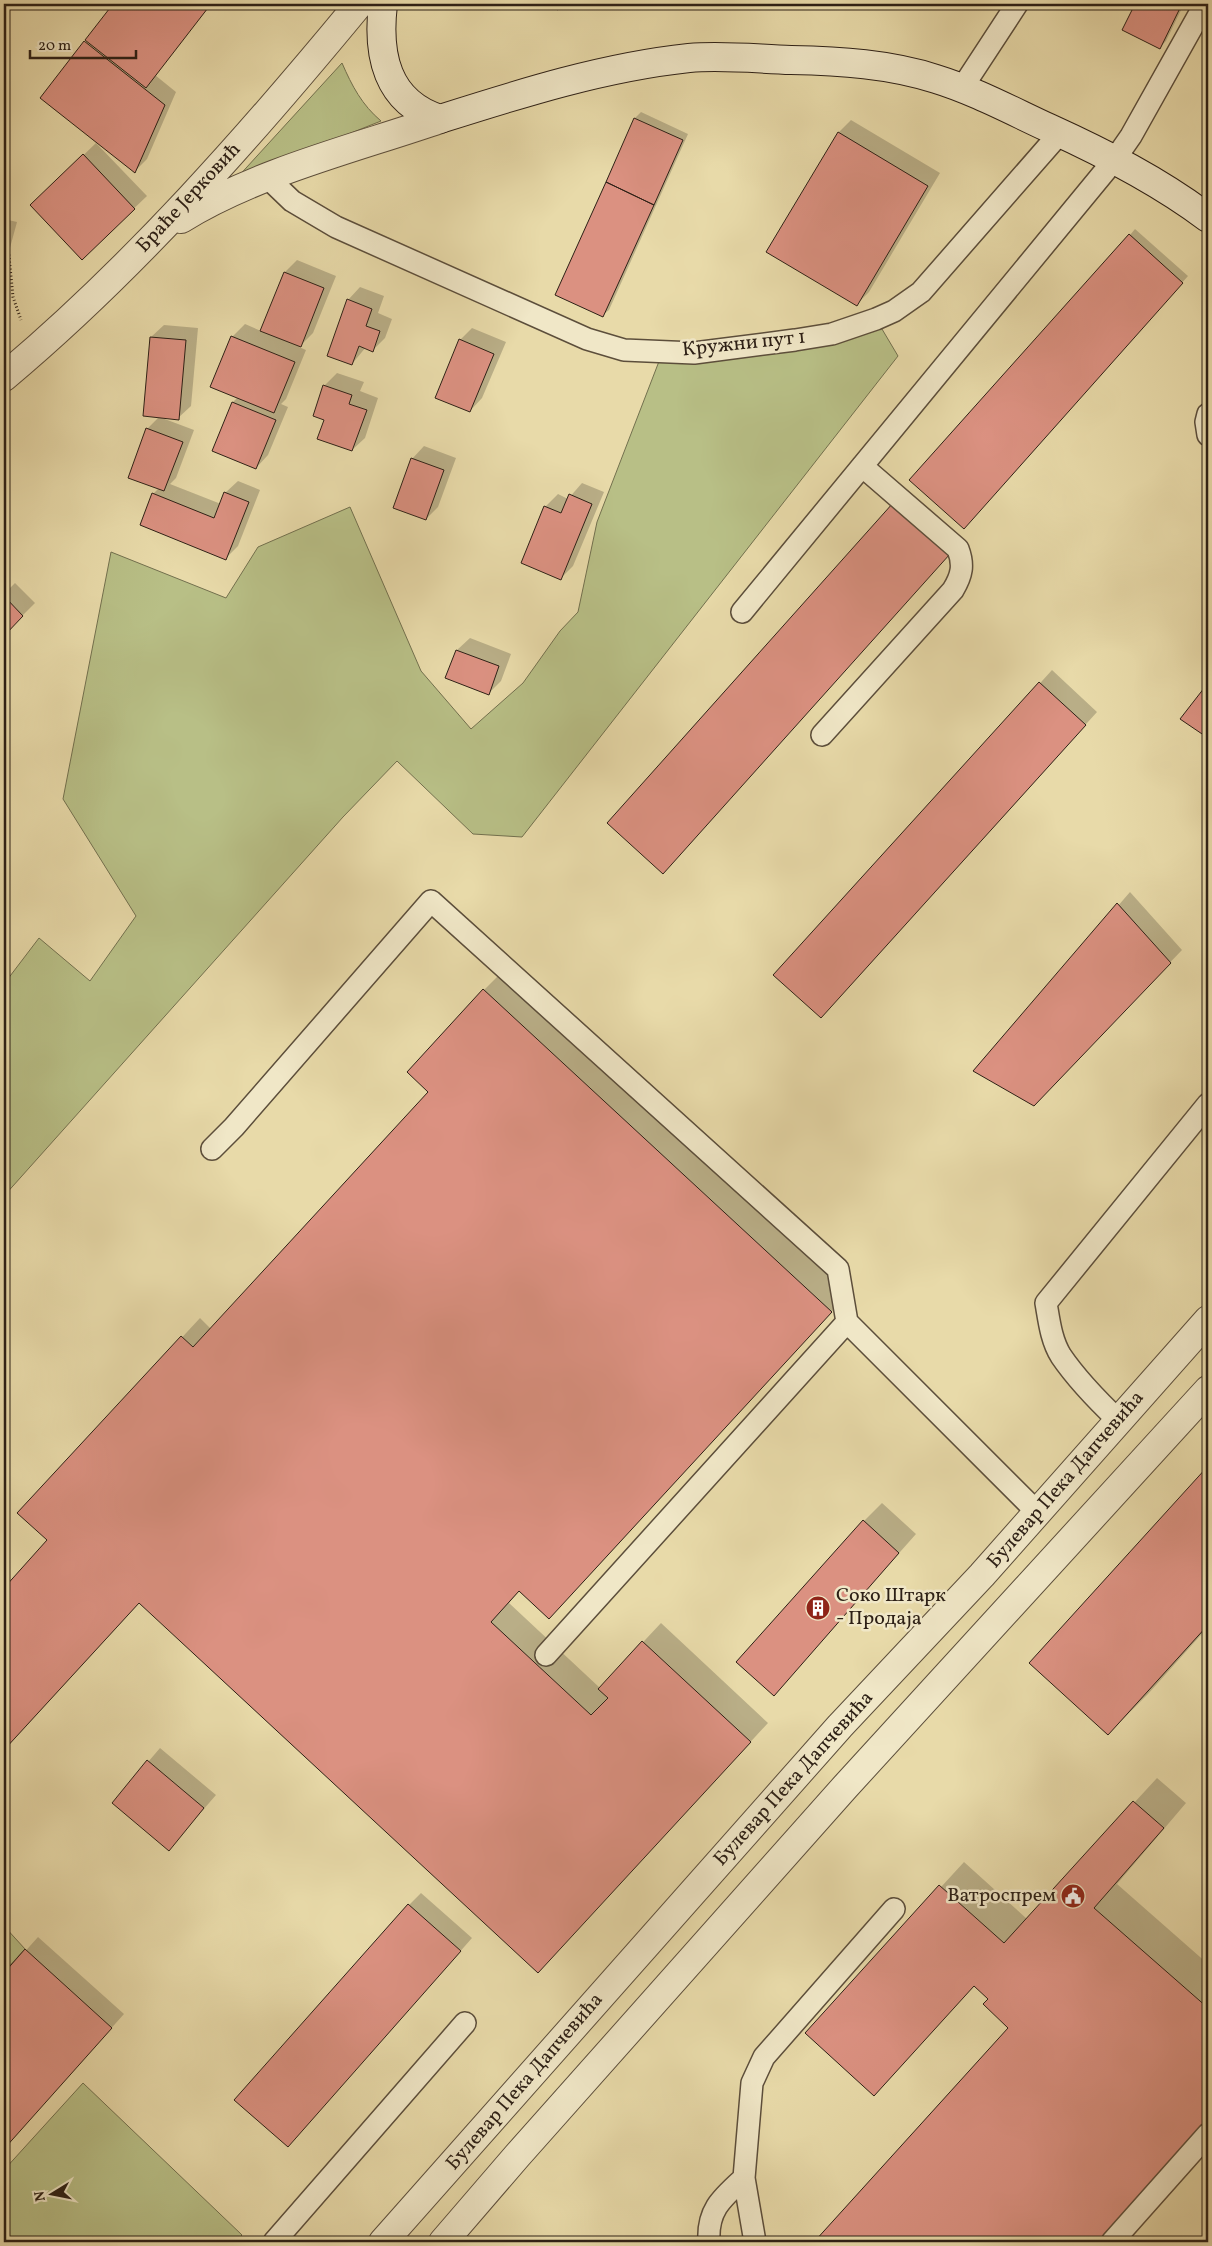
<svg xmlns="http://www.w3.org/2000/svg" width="1212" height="2246" font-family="Vollkorn,serif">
  <rect width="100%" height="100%" fill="#e8daa9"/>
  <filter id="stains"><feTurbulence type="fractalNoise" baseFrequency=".004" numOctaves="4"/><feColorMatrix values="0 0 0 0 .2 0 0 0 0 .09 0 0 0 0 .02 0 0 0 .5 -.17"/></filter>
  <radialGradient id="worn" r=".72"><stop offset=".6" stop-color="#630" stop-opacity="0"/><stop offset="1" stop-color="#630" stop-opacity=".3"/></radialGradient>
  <!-- green -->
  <path fill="#b8bf86" stroke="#72704e" d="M 342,63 C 352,86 362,105 381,121 L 236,179 Z
    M 876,319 L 898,356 L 522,837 L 473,834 L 397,761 L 343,817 L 4,1196 L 4,984 L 39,938 L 90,981 L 136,916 L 63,799 L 111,552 L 226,598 L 258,547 L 350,507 L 421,671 L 471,729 L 523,683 L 560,631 L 578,612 L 597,522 L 663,351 Z
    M 4,1926 L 25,1949 L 4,1972 Z
    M 83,2083 L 242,2235 L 235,2242 L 4,2242 L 4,2170 Z"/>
  <!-- shadow -->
  <path fill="#0003" d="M 115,4 L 211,4 L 155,75 L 176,92 L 147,159 L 135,171 L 42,97 Z
    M 756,4 L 765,4 L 761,8 Z
    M 1136,4 L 1184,4 L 1166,41 L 1160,47 L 1124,29 Z
    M 641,112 L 688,134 L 609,310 L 603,315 L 556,295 L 635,118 Z
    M 851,120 L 940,173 L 869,292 L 857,304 L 839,132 Z
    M 96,143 L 147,196 L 82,258 L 32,205 Z
    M 4,219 L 17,222 L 4,270 Z
    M 1135,229 L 1188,276 L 969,522 L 1130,235 Z
    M 297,260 L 336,276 L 313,333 L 299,347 L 306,350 L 286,399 L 281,404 L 288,407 L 268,455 L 256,468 L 214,451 L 233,402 L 238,397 L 232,337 L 245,324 L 261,331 L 285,272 Z
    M 360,287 L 384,296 L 378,313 L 392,319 L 385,338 L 373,350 L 366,347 L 352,364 L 348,300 Z
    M 164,325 L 198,328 L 191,406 L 178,418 L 162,418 L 194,430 L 176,478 L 170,484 L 221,504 L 225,493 L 238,481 L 260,490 L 238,546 L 226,558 L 153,494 L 159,488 L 147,429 L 160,416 L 151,337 Z
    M 472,328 L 506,342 L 482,398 L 470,411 L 460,340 Z
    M 337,373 L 364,382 L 360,391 L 378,398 L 365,438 L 352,450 L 326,419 L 324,386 Z
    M 424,446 L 456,458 L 438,507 L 426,519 L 412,459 Z
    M 582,483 L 604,492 L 573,566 L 561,578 L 545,507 L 558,494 L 568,499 Z
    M 906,492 L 961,541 L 663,872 Z
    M 15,583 L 35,603 L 4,634 L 4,594 Z
    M 470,638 L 511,654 L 501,681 L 489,693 L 447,677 L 457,650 Z
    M 1052,670 L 1097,712 L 833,1004 L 775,975 Z
    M 1208,685 L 1208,736 L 1182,719 Z
    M 1130,892 L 1182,950 L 1046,1092 L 975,1071 Z
    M 502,972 L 849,1293 L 567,1599 L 520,1590 L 509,1603 L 600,1688 L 661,1623 L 768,1723 L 538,1972 L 140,1602 L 4,1750 L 4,1590 L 49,1540 L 19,1513 L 200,1318 L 211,1329 L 430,1092 L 484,990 Z
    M 1208,1468 L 1208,1627 L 1148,1694 L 1108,1734 L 1031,1663 Z
    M 882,1503 L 916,1534 L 774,1694 L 864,1521 Z
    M 160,1748 L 216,1795 L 169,1849 L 113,1803 Z
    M 1157,1778 L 1186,1803 L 1117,1884 L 1208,1964 L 1208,2122 L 1099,2242 L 816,2242 L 1010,2028 L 990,1999 L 975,1985 L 874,2094 L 807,2033 L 964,1862 L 1027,1919 Z
    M 421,1893 L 472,1938 L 300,2133 L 409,1905 Z
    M 38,1937 L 124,2014 L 4,2148 L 4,1975 Z"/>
  <!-- building -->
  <path fill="#db9181" stroke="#2d2016" d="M 113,4 L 211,4 L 146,88 L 85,40 Z
    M 549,4 L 563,4 L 558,10 Z
    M 1135,4 L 1182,4 L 1160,49 L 1122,30 Z
    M 84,41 L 165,105 L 135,173 L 40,98 Z
    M 634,118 L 683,140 L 654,205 L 606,182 Z
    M 838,132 L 928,186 L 857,306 L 766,252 Z
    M 83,154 L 135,209 L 82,260 L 30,205 Z
    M 606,182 L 654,205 L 603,317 L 555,295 Z
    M 1129,234 L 1183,283 L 964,529 L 909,480 Z
    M 284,272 L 324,288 L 301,347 L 260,331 Z
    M 347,299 L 372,309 L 366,326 L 380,331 L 373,352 L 359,346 L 352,365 L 327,356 Z
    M 231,336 L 295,362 L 274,413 L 210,387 Z
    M 150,337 L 186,340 L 179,420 L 143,416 Z
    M 459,339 L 494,354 L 470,412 L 435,398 Z
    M 323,385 L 352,395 L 349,404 L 367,410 L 352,451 L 317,439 L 324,420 L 313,416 Z
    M 232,402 L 276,420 L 256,469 L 212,451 Z
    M 146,428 L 183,442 L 164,491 L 128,478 Z
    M 411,458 L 444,470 L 426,520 L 393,508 Z
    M 224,492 L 249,502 L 226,560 L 140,525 L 152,493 L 214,518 Z
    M 569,494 L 592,504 L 561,580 L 521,563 L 544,506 L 561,513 Z
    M 893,503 L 950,554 L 663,874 L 607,823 Z
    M 4,596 L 23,616 L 4,636 Z
    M 456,650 L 499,666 L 489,695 L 445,678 Z
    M 1039,682 L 1086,725 L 821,1018 L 773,975 Z
    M 1208,683 L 1208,738 L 1180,719 Z
    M 1117,903 L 1171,963 L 1034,1106 L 973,1071 Z
    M 483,989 L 832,1312 L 549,1619 L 519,1591 L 491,1622 L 591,1715 L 608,1698 L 598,1689 L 642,1641 L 751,1742 L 538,1973 L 139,1603 L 4,1750 L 4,1588 L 47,1540 L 17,1513 L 181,1336 L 193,1347 L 428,1092 L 407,1072 Z
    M 1208,1466 L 1208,1625 L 1108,1735 L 1029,1663 Z
    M 863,1520 L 899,1553 L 774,1696 L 736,1662 Z
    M 147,1760 L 204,1808 L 169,1851 L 112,1803 Z
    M 1133,1801 L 1164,1828 L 1094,1908 L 1208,2008 L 1208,2121 L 1099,2242 L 814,2242 L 1008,2028 L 983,2004 L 988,1999 L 974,1986 L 874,2096 L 805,2033 L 939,1885 L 1004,1943 Z
    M 408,1904 L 461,1951 L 288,2147 L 234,2100 Z
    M 25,1949 L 112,2028 L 4,2149 L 4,1973 Z"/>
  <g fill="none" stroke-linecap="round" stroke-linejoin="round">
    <defs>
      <path id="service" d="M 962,88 L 1017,4
        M 267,177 L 292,201 L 336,227 L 587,339 L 624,350 L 694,353 L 795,340 L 832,334 L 876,319 L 894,311 L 921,292 L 1060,133
        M 1208,414 L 1206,422 L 1208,435
        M 742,612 L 1115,159 L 1131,136 L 1205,4
        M 822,735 L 953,590 C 962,575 964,565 958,549 L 862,466
        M 212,1149 L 234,1127 L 431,901 L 838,1269 L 847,1322
        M 1119,1421 C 1099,1402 1076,1378 1061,1356 C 1051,1340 1049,1320 1046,1303 L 1208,1104
        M 546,1655 L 847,1322 L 1037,1512
        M 274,2242 L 465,2023
        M 709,2242 C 707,2210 722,2198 744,2178
        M 755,2242 L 744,2178 L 752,2083 L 764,2057 L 894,1909
        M 1112,2242 L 1208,2134"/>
      <path id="tertiary" d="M 181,219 C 257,172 356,148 440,119
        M 4,377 C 134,268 251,135 359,4
        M 383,2242 L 840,1726 L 982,1575 L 1208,1320
        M 443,2242 L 517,2156 L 845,1787 L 1208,1390"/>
      <path id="secondary" d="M 383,4 C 377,54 386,102 440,119 C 522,93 604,67 689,58 C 723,55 758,59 791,60 C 840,61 890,64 936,79 C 975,91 1012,111 1049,128 C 1104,153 1159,181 1208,218"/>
    </defs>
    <!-- service casing -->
    <use href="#service" stroke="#5c4e3b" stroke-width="24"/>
    <!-- tertiary casing -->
    <use href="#tertiary" stroke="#5c4e3b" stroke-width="30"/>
    <!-- secondary casing -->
    <use href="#secondary" stroke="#2d2016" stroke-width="30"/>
    <!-- path -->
    <path stroke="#2d2016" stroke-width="3" stroke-dasharray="1 2.5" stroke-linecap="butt" d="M 4,206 L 13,297 L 21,320"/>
    <!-- service -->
    <use href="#service" stroke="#f0e7c7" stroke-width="21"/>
    <!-- tertiary -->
    <use href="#tertiary" stroke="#f0e7c7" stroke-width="28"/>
    <!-- secondary -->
    <use href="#secondary" stroke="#f0e7c7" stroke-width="28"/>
  </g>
  <!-- icons -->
  <defs>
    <symbol id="building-disc" viewBox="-11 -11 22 22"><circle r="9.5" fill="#8f2418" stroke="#f0e7c7"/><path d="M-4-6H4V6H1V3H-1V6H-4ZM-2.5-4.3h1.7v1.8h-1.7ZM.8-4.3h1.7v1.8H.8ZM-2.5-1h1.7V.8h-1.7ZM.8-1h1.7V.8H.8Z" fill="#fff"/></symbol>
    <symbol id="civic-disc" viewBox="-11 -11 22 22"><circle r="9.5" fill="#8f2418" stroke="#f0e7c7"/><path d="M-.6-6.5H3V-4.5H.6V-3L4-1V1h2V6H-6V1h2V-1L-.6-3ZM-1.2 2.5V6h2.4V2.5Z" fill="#fff"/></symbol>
  </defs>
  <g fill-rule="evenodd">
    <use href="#building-disc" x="804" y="1594" width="28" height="28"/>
    <use href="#civic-disc" x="1059" y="1882" width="28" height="28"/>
  </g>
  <g text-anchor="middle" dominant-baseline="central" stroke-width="5" stroke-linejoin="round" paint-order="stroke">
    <!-- street labels -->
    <g font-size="20" fill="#2d2016" stroke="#f0e7c7">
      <text transform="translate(189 198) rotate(-47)">Браће Јерковић</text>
      <text transform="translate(744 344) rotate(-6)">Кружни пут 1</text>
      <text transform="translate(1066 1480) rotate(-49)">Булевар Пека Дапчевића</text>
      <text transform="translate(794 1779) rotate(-48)">Булевар Пека Дапчевића</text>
      <text transform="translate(525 2082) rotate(-49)">Булевар Пека Дапчевића</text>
    </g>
    <!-- poi labels -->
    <g font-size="20" fill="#2d2016" stroke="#f0e7c7" text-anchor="start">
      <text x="836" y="1596">Соко Штарк<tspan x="836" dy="23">- Продаја</tspan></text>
      <text x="1056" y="1896" text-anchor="end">Ватроспрем</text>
    </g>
  </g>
  <!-- margin -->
  <rect width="1212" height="2246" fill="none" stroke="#e8daa9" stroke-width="20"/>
  <rect x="5" y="5" width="1202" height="2236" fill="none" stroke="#2d2016" stroke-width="2.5"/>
  <rect x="10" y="10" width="1192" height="2226" fill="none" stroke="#2d2016"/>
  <!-- north arrow -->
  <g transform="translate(52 2194) rotate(260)" stroke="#f0e7c7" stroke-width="4" paint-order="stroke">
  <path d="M0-4L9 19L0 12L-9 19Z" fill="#2d2016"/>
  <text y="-8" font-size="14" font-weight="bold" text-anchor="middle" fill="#2d2016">N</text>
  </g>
  <!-- scale -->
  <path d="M30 50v8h106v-8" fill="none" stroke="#2d2016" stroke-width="2.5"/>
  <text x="38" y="50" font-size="15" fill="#2d2016" stroke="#f0e7c7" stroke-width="4" paint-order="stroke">20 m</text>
  <rect width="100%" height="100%" filter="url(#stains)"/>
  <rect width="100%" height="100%" fill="url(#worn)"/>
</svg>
